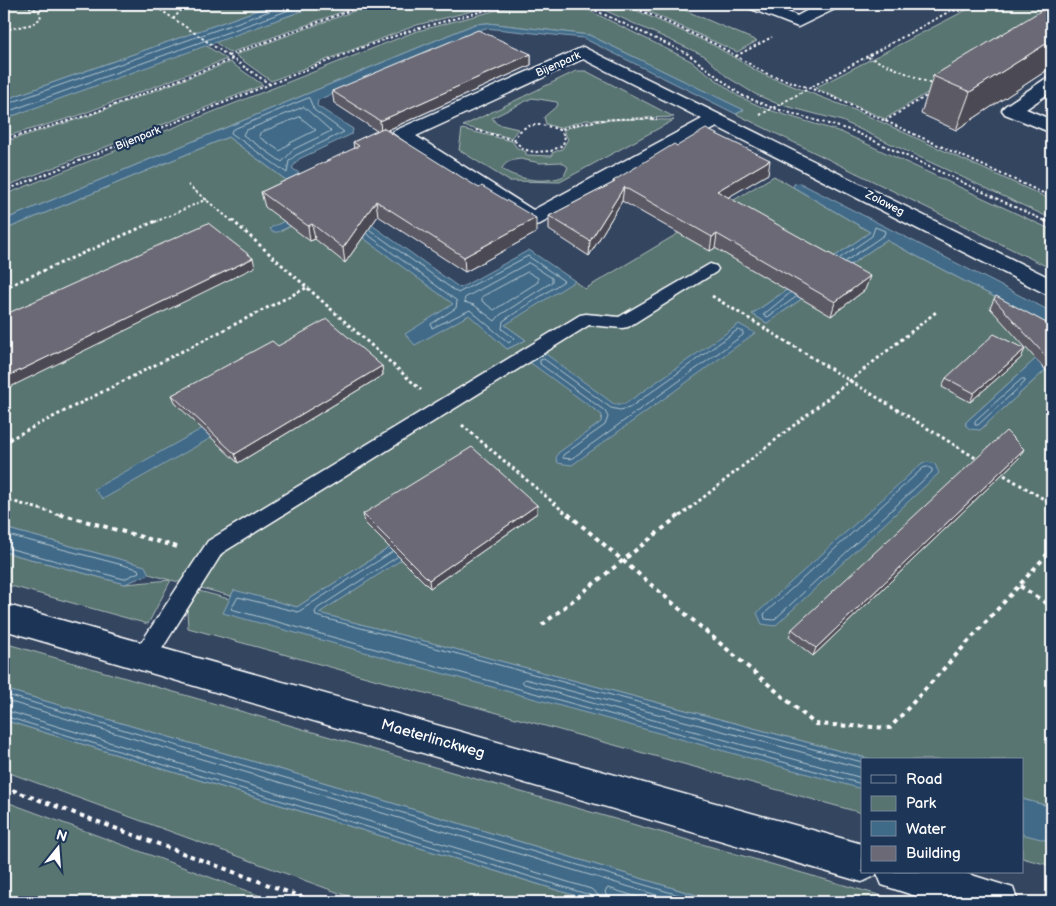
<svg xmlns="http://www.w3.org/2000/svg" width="1056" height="906" viewBox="0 0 1056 906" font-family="'Balsamiq Sans',sans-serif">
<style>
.green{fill:#587471;stroke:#acbab8;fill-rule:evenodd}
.water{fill:#406b88;stroke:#8ca6b8}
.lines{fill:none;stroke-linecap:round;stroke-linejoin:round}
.shore{stroke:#b3c4cf;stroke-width:1}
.service-casing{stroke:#fff;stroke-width:3}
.minor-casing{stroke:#fff;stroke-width:3}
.tertiary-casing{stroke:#fff;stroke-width:3}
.path-far2{stroke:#fff;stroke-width:2;stroke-dasharray:2.5 2.5;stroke-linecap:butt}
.path-far1{stroke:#fff;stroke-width:3;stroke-dasharray:3 3;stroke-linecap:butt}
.path{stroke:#fff;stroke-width:4;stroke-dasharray:4.5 4.5;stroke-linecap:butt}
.service{fill:#1d3557;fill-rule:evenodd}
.minor{fill:#1d3557;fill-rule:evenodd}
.tertiary{fill:#1d3557;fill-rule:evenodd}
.wall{fill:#5c5a65;stroke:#fff}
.shaded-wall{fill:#4b4a52;stroke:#fff}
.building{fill:#6b6975;stroke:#fff}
.labels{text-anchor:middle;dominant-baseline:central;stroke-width:4.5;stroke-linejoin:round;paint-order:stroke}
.far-street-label{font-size:11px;fill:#fff;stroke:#1d3557}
.near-street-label{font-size:15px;fill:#fff;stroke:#1d3557}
</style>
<rect width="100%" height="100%" fill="#344560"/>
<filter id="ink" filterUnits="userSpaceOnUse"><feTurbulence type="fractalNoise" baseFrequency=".02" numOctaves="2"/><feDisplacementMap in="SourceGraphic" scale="10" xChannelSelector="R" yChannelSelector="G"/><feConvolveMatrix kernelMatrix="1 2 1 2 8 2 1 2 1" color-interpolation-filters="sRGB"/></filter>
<g filter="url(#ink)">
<g class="green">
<path d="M4 4H275L4 100Z"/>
<path d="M321 4H363L230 53 215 42Z"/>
<path d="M373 4H500L417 25 271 81 235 55Z"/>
<path d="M520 4H576L691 61 738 96 766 109 841 132 1052 230V269L736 114 743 110 589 35 488 23 475 24 4 220V195L414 32Z"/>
<path d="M591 4H622L713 45 762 74 857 111 1052 200V219L842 121 778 104 755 94 727 77 705 56Z"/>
<path d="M632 4H670L757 41 737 52Z"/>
<path d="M978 4H1052V16L885 119 815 88Z"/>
<path d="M205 45 227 59 77 116 4 137V119Z"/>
<path d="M230 62 263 85 4 187V142L88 116Z"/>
<path d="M576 71H586L674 117 586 120 559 128 546 124 544 117 558 105 557 102 532 98 492 118 497 124 518 129 511 138 463 126Z"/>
<path d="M674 120 560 182 509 181 459 150 462 129 512 141 517 148 526 152V155L552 156V153L562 149 568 139 563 130C596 116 639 120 674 120ZM521 159 540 163 561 162 568 167 564 176C546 184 518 180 502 169 505 161 513 160 521 159Z"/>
<path d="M228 137 317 203 281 231 316 214 328 212 454 304 406 334 469 314 507 349 526 340 499 321 567 276 585 289 774 176 870 232 752 314 767 323 886 240 1052 327V344L966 422V426L980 430 1052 364V807L1022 799V760H874L318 613 485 506 473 494 297 607 234 591 231 596 171 580 148 624 4 584V552L125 584 170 580 149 574 144 566 4 528V230Z"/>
<path d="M199 591 862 767V813L188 628 187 611Z"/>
<path d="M4 643 903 902H719L303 776 4 689Z"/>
<path d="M4 720 596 902H364L4 771Z"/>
<path d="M4 801 277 902H4Z"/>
<path d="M1022 809 1052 817V866L1022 858Z"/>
</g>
<g class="water">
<path d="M275 4H321L4 119V100Z"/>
<path d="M488 23 589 35 744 110 736 114 583 38 485 28 318 100 317 106 353 129 352 134 299 159 292 168 460 288 529 250 575 281 505 325 526 340 507 349 469 315 415 345 405 334 453 304 328 212 316 214 278 232H272L270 229 272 227 315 207 317 203 228 137 4 230V220L475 24Z"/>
<path d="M800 183 1052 312V327L886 240 767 323 752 314 870 232 793 187 794 184Z"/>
<path d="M739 324 755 333 572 465 558 463 556 458 558 453 601 422 602 415 528 361 543 352 614 404H625Z"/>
<path d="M1052 344V364L980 430 970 429 966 426V422Z"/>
<path d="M330 357 340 365 103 499 94 489Z"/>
<path d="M928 462 935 464 939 473 775 626 762 624 757 613 922 463Z"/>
<path d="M473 494 485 506 319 613 874 760H862V789L223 613 234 590 297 607Z"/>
<path d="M4 528 145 566 149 574 125 584 4 552Z"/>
<path d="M4 689 303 776 719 902H596L4 720Z"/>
<path d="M1022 799 1052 807V842L1022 834Z"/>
</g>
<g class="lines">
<g class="shore">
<path d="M309 98 314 110 344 132 296 155 289 161 287 173 231 133 232 130Z"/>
<path d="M4 105 270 11 274 4"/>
<path d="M304 107 331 131 294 149 282 162 243 135 245 131Z"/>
<path d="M4 113 306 4"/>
<path d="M300 117 316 130 290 143 280 151 259 137 260 133Z"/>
<path d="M367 234 457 301 456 308 431 324 432 328 470 310 509 343 514 338 502 329 503 321 564 281 528 256 458 293 370 230"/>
<path d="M840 258 872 236 875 227 885 231 884 235 846 261"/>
<path d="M529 263 552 278V282L500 315 495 321 474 305 464 302 465 298Z"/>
<path d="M528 272 538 278V282L494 310 482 301V297Z"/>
<path d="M790 293 763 315 768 317 796 297"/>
<path d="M738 330 743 332V335L571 459 563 458V455L605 425 608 417 605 411 540 364V360L544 359 611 408 620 410 629 408Z"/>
<path d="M1022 379H1025V382L978 425H975V421Z"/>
<path d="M928 467 932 469V472L774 620 765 619 764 614 923 468Z"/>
<path d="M4 534 138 569 139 572 124 579 4 547"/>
<path d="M392 552 298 612 238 597 231 609 862 784"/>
<path d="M397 557 318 608 315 612 316 616 862 762"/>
<path d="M4 694 702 902"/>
<path d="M4 700 680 902"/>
<path d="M4 710 591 889 598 895 600 902"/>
<path d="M4 716 590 895 594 902"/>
<path d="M862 768 525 679 522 681 524 684 862 778"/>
<path d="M608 902 605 891 608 888 654 902"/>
</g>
<defs>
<path id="service" d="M710 264 716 266 718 269 716 272 628 327 622 328 589 325 222 553 153 663 145 666 137 663 134 656 137 649 208 541 580 315 586 314 619 317Z"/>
<g id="minor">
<path d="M747 4H769L797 16 819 4H839L837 8 798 27 749 8Z"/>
<path d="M583 47 1052 279V295L1044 293 717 127 540 224 532 226 524 224 394 139 391 135 394 131ZM583 59 702 119 533 210 416 136Z"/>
<path d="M1052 77V91L1026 109 1052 120V133L1005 114 1002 110 1005 106 1045 79Z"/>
</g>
<path id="tertiary" d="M4 604 862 844V872H962L1013 888 1018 902H934L882 885 877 873 875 876 862 882 4 630Z"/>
</defs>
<use href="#service" class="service-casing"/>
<use href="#minor" class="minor-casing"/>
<use href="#tertiary" class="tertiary-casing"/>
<g class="path-far2">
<path d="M152 4 271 85"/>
<path d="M582 4 688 54 741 95 773 108 853 131 1047 222"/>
<path d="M627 4 717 45 765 73 824 93 1052 197"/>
<path d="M173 19 187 4"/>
<path d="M4 30 33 24 41 18 39 11 22 4"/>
<path d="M228 56 367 4"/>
<path d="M736 56 772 37"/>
<path d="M868 57 934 85"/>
<path d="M760 115 952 10 960 11 973 4"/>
<path d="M885 121 928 95"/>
<path d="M476 130 514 140 523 149 534 152 551 151 563 145 565 136 559 130C591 118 624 118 657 119"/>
<path d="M4 140 88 115 233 59"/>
<path d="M514 140C522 121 543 123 559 130"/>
<path d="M188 185 233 222"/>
<path d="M4 191 358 49 412 30 509 4"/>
<path d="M155 222 207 199"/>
</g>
<g class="path-far1">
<path d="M232 220 421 390"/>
<path d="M1044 220 1052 224"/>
<path d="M4 288 158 220"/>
<path d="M712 296 979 460"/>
<path d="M462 425 569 516"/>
<path d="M4 442 306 288"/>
<path d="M999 472 1052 504"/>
<path d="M4 499 64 516"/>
<path d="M680 516 936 312"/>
</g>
<g class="path">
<path d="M60 514 181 548"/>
<path d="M568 514 815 724 890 728 1052 549"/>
<path d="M1020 586 1052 607"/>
<path d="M542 625 681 514"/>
<path d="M4 787 315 902"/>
</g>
<use href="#service" class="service"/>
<use href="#minor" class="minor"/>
<use href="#tertiary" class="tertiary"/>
</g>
<g class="wall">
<path d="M531 54V65L388 130 536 233 465 272 378 216 345 263 315 239 310 241 265 207 261 192 354 149 353 142 377 131 334 103 332 91Z"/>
<path d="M1052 67 956 130 921 114 933 76Z"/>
<path d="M768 174 728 197 865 290 831 316 715 248 710 251 622 201 589 256 549 230V216L613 183V181Z"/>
<path d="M994 299 1052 326V377L990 308Z"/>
<path d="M278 346 382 366 383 375 238 463 176 404 172 395Z"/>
<path d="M1021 358 970 402 942 387 946 378Z"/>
<path d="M1019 458 813 656 789 637 792 629Z"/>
<path d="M537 505V513L430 588 365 523 363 514Z"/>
<path d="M1052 710V722L1049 713Z"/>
</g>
<g class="shaded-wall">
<path d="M1052 40V67L956 130 970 92Z"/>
<path d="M531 54V65L381 133 380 121Z"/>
<path d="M770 160 768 174 715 205 717 191Z"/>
<path d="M624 187 622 201 589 256 590 241Z"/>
<path d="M376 201 378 216 345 263 343 248Z"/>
<path d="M536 218V233L465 272 464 257Z"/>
<path d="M312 224 315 239 310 241 308 226Z"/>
<path d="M717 234 715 248 710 251 712 237Z"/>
<path d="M253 258 255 267 4 390V378Z"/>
<path d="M870 276 865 290 831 316 835 302Z"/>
<path d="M1025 349 1021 358 970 402 974 393Z"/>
<path d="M382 366 383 375 238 463 235 454Z"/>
<path d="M1024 449 1019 458 813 656 816 648Z"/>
<path d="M537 505V513L430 588 429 580Z"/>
</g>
<g class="building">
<path d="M1052 4V40L970 92 933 76Z"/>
<path d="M478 30 531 54 380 121 332 91Z"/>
<path d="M383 128 479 188 482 186 536 218 464 257 376 201 343 248 312 224 308 226 261 192 359 146 353 142Z"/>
<path d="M706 129 770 160 717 191 870 276 835 302 717 234 712 237 624 187 590 241 549 216 615 182 613 181 674 144 677 146Z"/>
<path d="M208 223 253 258 4 378V315Z"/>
<path d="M996 296 1052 326V363L994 299Z"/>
<path d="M327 319 382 366 235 454 172 395 272 341 278 346Z"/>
<path d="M994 334 1025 349 974 393 946 378Z"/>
<path d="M1006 431 1024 449 816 648 792 629Z"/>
<path d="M472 447 537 505 429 580 363 514Z"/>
</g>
</g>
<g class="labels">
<g class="far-street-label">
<text transform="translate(558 64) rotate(-24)">Bijenpark</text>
<text transform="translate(138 138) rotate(-22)">Bijenpark</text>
<text transform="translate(885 203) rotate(27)">Zolaweg</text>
</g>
<g class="near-street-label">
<text transform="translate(433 739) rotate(16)">Maeterlinckweg</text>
</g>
</g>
<rect width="1056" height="906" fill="none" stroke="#1d3557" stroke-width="20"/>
<rect x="10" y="10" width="1036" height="886" fill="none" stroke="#fff" stroke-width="2" filter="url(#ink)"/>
<rect x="861" y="758" width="162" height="115" fill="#1d3557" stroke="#77869a"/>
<rect x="871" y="775" width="25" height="8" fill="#1d3557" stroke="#77869a"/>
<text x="906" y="784" font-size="15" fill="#ffffff">Road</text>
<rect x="871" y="796" width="25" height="15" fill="#587471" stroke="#77869a"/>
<text x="906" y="808" font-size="15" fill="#ffffff">Park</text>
<rect x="871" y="821" width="25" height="15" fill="#406b88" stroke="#77869a"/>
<text x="906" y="834" font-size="15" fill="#ffffff">Water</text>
<rect x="871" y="846" width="25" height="15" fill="#6b6975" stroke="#77869a"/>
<text x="906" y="858" font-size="15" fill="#ffffff">Building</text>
<g transform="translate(58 848) rotate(17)" stroke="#1d3557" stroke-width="4" paint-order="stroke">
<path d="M0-4L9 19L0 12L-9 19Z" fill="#ffffff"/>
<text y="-8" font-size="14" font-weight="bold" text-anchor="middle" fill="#ffffff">N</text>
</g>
</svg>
